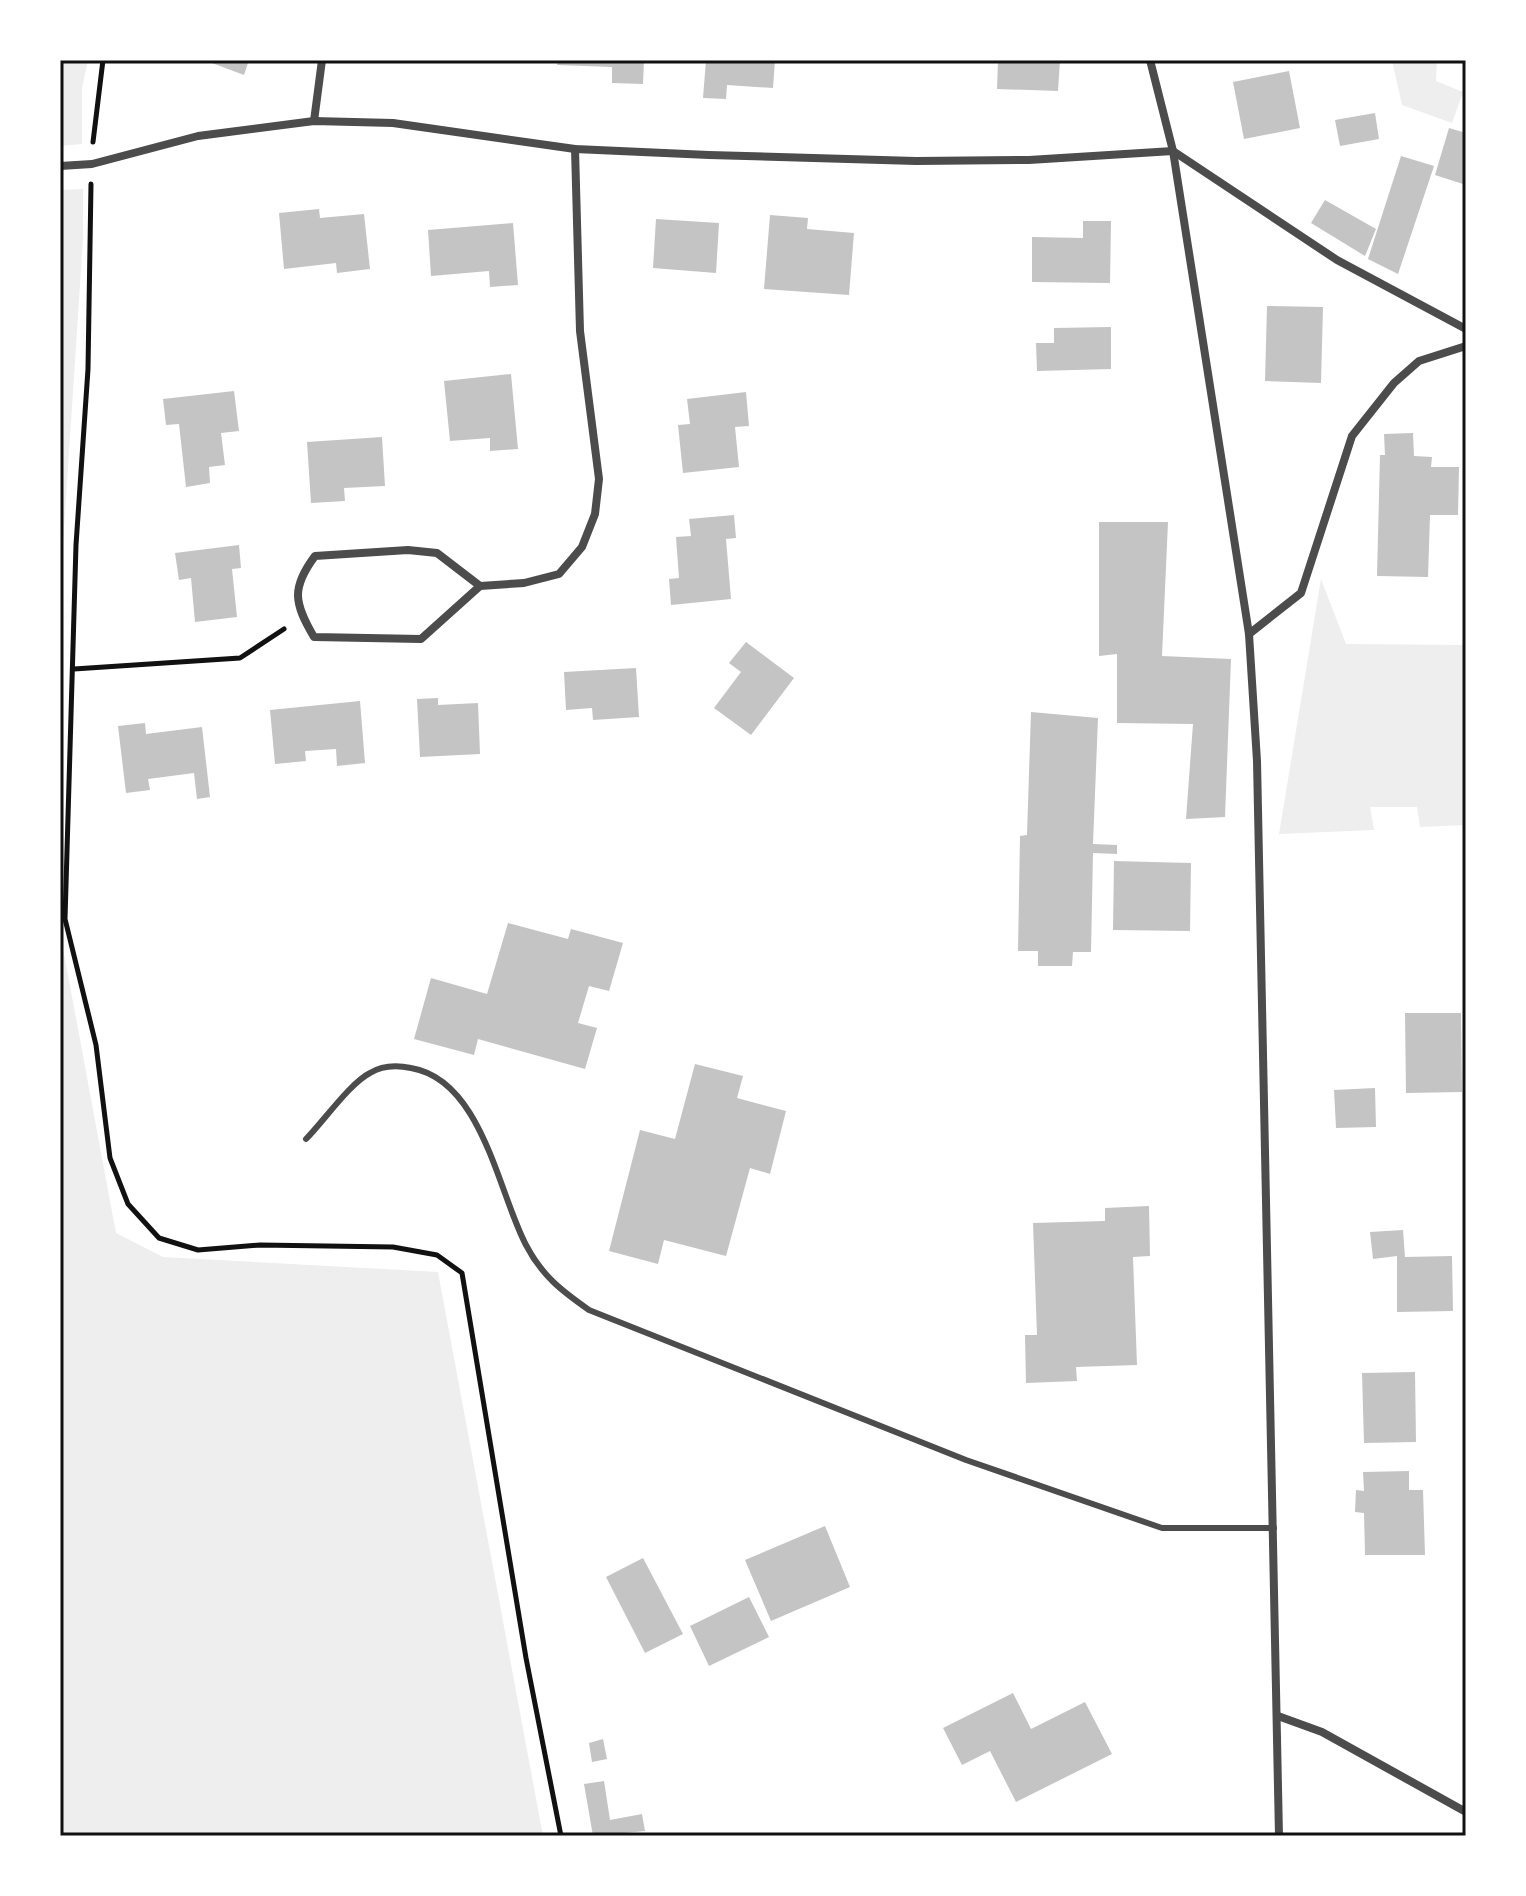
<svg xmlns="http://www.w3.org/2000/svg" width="1526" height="1896" viewBox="0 0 1526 1896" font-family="Helvetica,sans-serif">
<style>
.green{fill:#eee}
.building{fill:#c4c4c4}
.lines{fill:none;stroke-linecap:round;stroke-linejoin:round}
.path{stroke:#111;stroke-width:5}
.service{stroke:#4c4c4c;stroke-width:6}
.minor{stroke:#4c4c4c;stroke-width:8}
.neatline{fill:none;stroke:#111;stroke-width:3}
</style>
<rect width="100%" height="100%" fill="#fff"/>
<g class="green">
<path d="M60 60H88L82 88V144L60 146Z"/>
<path d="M1392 60H1437L1436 81 1463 92 1452 123 1402 105Z"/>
<path d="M83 189V239L60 589V190Z"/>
<path d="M1321 579 1346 644 1466 645V825L1420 827 1417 807H1370L1374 830 1279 834Z"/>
<path d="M62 943 116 1233 163 1257 438 1272 543 1836H60Z"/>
</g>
<g class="building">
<path d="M204 60H249L244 75Z"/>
<path d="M558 60H644L643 84 612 83V67L557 65Z"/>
<path d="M706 60H775L773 88 727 85 726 99 703 98Z"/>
<path d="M998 60H1060L1058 91 997 89Z"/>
<path d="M1289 71 1300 128 1244 139 1233 82Z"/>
<path d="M1375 113 1379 139 1340 146 1335 120Z"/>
<path d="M1449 128 1466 133V185L1435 175Z"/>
<path d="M1401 156 1434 166 1398 274 1368 259Z"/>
<path d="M1325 200 1376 229 1365 256 1311 223Z"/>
<path d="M319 209 320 218 364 214 370 269 337 273 336 263 284 269 279 213Z"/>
<path d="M770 215 808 218 807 229 854 233 849 295 764 289Z"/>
<path d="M656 219 719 223 716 273 653 268Z"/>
<path d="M1083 221H1111L1110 283 1032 282V237L1083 238Z"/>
<path d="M513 223 518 285 490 287 489 271 431 276 428 230Z"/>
<path d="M1267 306 1323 307 1321 383 1265 381Z"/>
<path d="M1111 327V369L1037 371 1036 343H1054V328Z"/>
<path d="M511 374 518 449 490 451V438L450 441 444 381Z"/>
<path d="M234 391 239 431 221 433 225 465 209 467 210 483 186 487 179 424 166 425 163 399Z"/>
<path d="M746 392 749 426 735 427 739 467 683 473 678 425 690 424 687 399Z"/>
<path d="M1413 433 1414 456 1432 457 1431 467H1459L1458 515H1430L1428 577 1377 576 1380 455H1385L1384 434Z"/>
<path d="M382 437 385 486 344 488 345 501 311 503 307 442Z"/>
<path d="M734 515 736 538 726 539 731 599 671 605 669 579 679 578 676 537 691 536 689 519Z"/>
<path d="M1099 522H1168L1162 656 1231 659 1225 817 1186 819 1193 724 1117 723V654L1099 656Z"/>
<path d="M239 545 241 568 232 569 237 617 195 622 191 578 179 580 175 553Z"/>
<path d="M746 642 794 678 751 735 714 708 741 672 729 663Z"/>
<path d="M636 668 639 717 593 720 592 708 566 710 564 672Z"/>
<path d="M438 698V705L478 703 480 754 420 757 417 699Z"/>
<path d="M360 701 365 763 337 766 336 749 305 751 306 761 275 764 270 710Z"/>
<path d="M1031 712 1098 718 1093 844 1117 845V854L1093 853 1091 952H1073L1072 966H1038V951H1018L1020 836 1027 835Z"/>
<path d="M145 723 146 734 202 727 210 797 197 799 194 773 148 779 150 790 126 793 118 726Z"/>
<path d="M1114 861 1191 863 1190 931 1113 930Z"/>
<path d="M508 923 568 939 571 929 623 943 609 991 589 986 578 1023 597 1028 585 1069 478 1039 474 1055 414 1039 431 978 487 994Z"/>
<path d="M1405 1013H1461L1462 1092 1406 1093Z"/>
<path d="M695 1064 743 1076 737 1098 786 1111 770 1174 750 1168 726 1256 664 1240 658 1264 609 1251 640 1130 675 1139Z"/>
<path d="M1375 1088 1376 1127 1336 1128 1334 1090Z"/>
<path d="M1149 1206 1150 1256 1133 1257 1137 1365 1076 1367 1077 1381 1026 1383 1025 1335H1037L1033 1223 1105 1221V1208Z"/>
<path d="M1403 1230 1405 1257 1452 1256 1453 1311 1397 1312V1256L1373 1259 1370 1232Z"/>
<path d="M1415 1372 1416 1442 1364 1443 1362 1373Z"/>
<path d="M1409 1471V1490H1423L1425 1555H1365L1364 1513 1355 1512 1356 1490 1364 1491 1363 1472Z"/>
<path d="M825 1526 850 1587 771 1621 745 1560Z"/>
<path d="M643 1558 683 1634 645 1653 606 1577Z"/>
<path d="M749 1597 769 1637 709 1666 690 1626Z"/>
<path d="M1013 1693 1031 1729 1085 1702 1112 1754 1016 1802 990 1751 962 1765 943 1728Z"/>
<path d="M603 1739 607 1759 592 1762 589 1743Z"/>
<path d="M604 1781 610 1820 642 1814 645 1831 593 1836 584 1784Z"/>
</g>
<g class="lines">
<g class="path">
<path d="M93 142 103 60"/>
<path d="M91 184 88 369 76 545 65 919 96 1045 110 1158 128 1204 159 1238 198 1250 260 1245 393 1247 437 1255 462 1273 526 1658 561 1836"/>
<path d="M74 669 240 658 284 629"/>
</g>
<path class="service" d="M306 1139C323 1122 350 1083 370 1073 383 1065 397 1065 411 1068 482 1080 498 1192 526 1245 542 1276 562 1291 589 1310L966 1460 1162 1528H1274"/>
<g class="minor">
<path d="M1150 60 1173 151 1249 634 1257 761 1279 1836"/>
<path d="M314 121 322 60"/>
<path d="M60 166 92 164 198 136 314 121 393 123 575 149 709 155 916 161 1029 160 1173 151 1337 260 1466 329"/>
<path d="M408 550 437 553 480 586 421 639 314 637C294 603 291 588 315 556Z"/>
<path d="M480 586 524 583 559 574 582 547 595 514 599 479 580 331 575 149"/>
<path d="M1249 634 1301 593 1352 436 1394 383 1419 361 1466 346"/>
<path d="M1278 1716 1322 1732 1466 1812"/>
</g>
</g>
<rect width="1526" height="1896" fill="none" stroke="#ffffff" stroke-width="124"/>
<rect x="62" y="62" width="1402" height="1772" class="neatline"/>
</svg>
